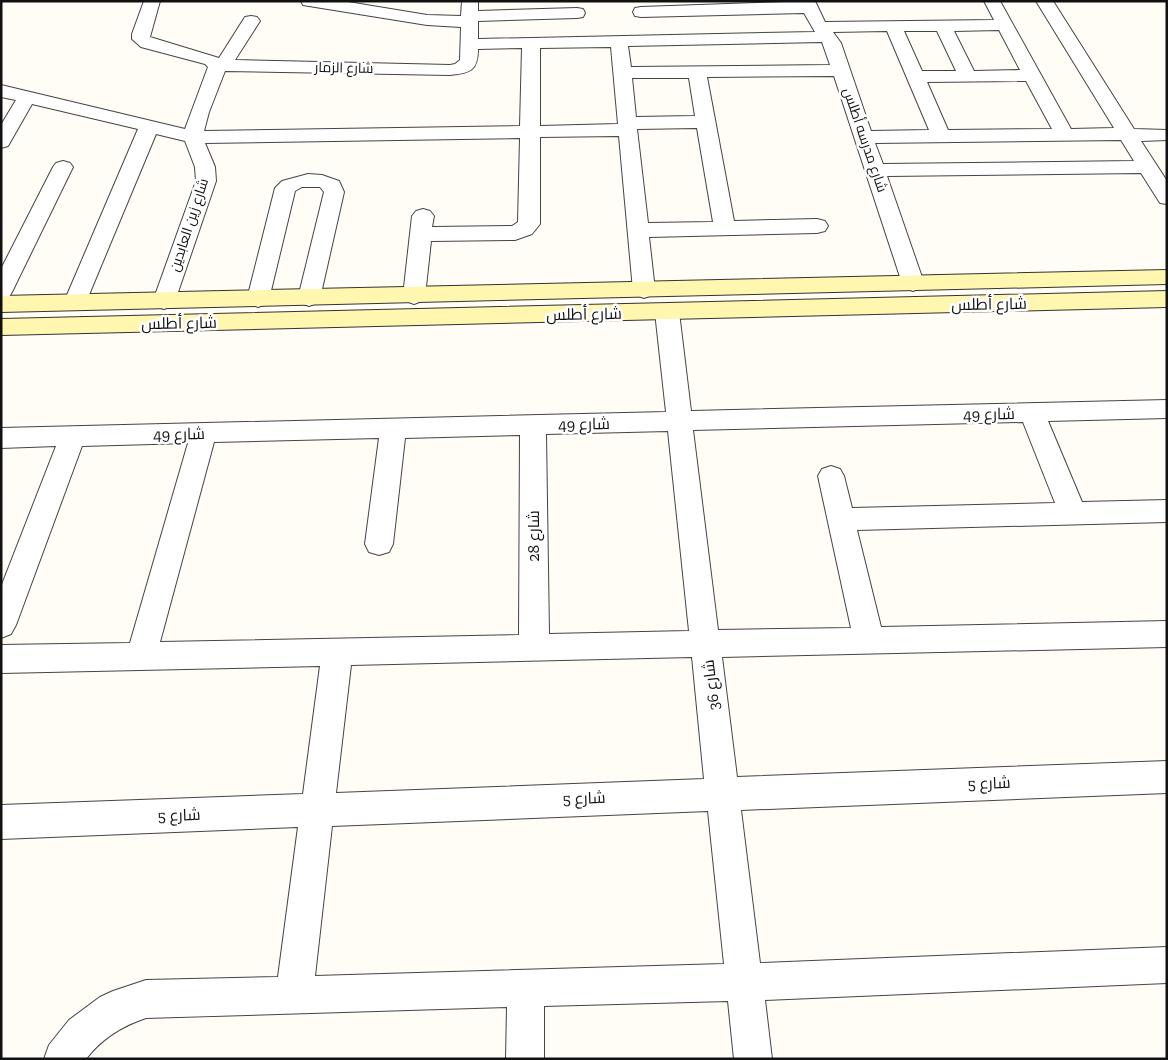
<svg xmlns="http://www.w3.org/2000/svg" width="1168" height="1060" viewBox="0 0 1168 1060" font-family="'Zilla Slab',Cairo,serif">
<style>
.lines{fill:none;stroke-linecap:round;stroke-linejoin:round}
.street-casing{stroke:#444;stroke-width:2}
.secondary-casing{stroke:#333;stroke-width:2}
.street{fill:#fff;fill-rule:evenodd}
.secondary{fill:#fff6b0;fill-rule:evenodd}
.labels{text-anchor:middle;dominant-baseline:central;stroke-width:5;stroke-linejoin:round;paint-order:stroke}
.far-street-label{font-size:14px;fill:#111;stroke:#fff}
.street-label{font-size:16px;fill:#111;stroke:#fff}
</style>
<rect width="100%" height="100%" fill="#fffdf5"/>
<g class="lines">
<defs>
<g id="street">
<path d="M144 1H160L150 37 219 58 245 17 251 16 257 17 260 21 235 60 450 65 455 64 460 60 461 27 427 25 309 6 303 5 301 1H342L427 15 461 16 462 1H478V11L577 8 583 9 585 13 583 17 577 18 478 21V39L815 32 804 13 641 17 635 16 633 12 635 8 641 7 815 1 825 22 994 20 984 1H1000L1071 129 1114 128 1036 1H1053L1134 129 1167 130V140L1141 141 1167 181V204L1160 203 1141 173 887 176 924 283 921 288 913 291 905 288 902 283 834 76 707 77 734 221 817 219 825 221 828 226 825 231 817 233 649 237 655 290 652 295 644 298 636 295 633 290 619 136 540 137V224L532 234 515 240 431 241 425 296 422 301 414 304 406 301 403 296 412 216 416 211 423 209 430 211 434 216 432 227 512 226 518 222 520 138 205 143 215 167 216 181 175 301 172 306 164 309 156 306 153 301 196 181 195 167 185 141 156 134 86 302 83 307 75 310 67 307 64 302 138 129 32 104 8 146 1 148V125L16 100 1 97V85L185 129 208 67 205 64 141 47 132 39V34ZM999 30 1020 70 974 71 954 31ZM887 31 929 130 871 131 841 43 833 32ZM904 31H937L956 71H922ZM822 42 830 65 631 67 628 46ZM611 47 618 124 540 126V48ZM522 48 520 126 204 131 209 112 225 71 450 75C470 73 478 71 478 49ZM632 78H689L695 116 636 117ZM1026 81 1052 129 948 130 927 82ZM697 128 713 222 648 223 637 129ZM1121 140 1134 161 883 164 875 143Z"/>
<path d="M63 161 70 163 73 167 12 292 9 297 1 300V269L53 167 56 163Z"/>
<path d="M308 174 322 175 339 181 344 192 320 298 317 303 309 306 301 303 298 298 324 192 320 187H302L295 191 269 299 266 304 258 307 250 304 247 299 275 188 282 181Z"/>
<path d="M667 304 675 306 679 312 691 411 1167 400V418L1048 421 1082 502 1167 500V522L857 530 881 627 1167 621V647L722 657 737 777 1167 761V793L741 810 760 963 1167 947V983L765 1000 772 1059H734L728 1001 544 1006V1059H506L507 1007 146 1018C122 1026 102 1038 86 1059H44L49 1045 69 1020 100 997 113 991 146 980 278 977 298 827 1 839V805L303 794 320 666 1 673V645L130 643 188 443 82 446 16 625 11 634 1 638V587L56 446 1 448V428L666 412 655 312 659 306ZM1023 422 1055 503 852 508 844 476 840 469 831 466 822 469 818 476 851 628 718 630 693 430ZM668 431 689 631 549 634 546 434ZM520 435 519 635 160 642 214 442 379 438 365 544 369 552 379 555 389 552 393 544 405 438ZM692 657 704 779 336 793 351 665ZM708 811 724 964 315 976 332 826Z"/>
</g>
<g id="secondary">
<path d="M1167 270V284L1 312V296Z"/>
<path d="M1167 291V307L1 335V319Z"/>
</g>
</defs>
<use href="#street" class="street-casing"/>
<use href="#secondary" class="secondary-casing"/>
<use href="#street" class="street"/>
<use href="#secondary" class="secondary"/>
</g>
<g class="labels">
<g class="far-street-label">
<text transform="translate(344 68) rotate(1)">شارع الزمار</text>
<text transform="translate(865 140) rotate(71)">شارع مدرسه أطلس</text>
<text transform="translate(189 225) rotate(-72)">شارع زين العابدين</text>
</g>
<g class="street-label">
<text transform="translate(989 304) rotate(-1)">شارع أطلس</text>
<text transform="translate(584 314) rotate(-1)">شارع أطلس</text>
<text transform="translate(179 323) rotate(-1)">شارع أطلس</text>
<text transform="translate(989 414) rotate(-1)">شارع 49</text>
<text transform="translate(584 424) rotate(-1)">شارع 49</text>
<text transform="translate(179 434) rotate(-1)">شارع 49</text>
<text transform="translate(533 536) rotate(-90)">شارع 28</text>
<text transform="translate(711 685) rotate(-97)">شارع 36</text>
<text transform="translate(989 783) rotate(-2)">شارع 5</text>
<text transform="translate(584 798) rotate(-2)">شارع 5</text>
<text transform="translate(179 815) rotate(-2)">شارع 5</text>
</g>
</g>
<rect width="1168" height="1060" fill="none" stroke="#111111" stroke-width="5"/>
</svg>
